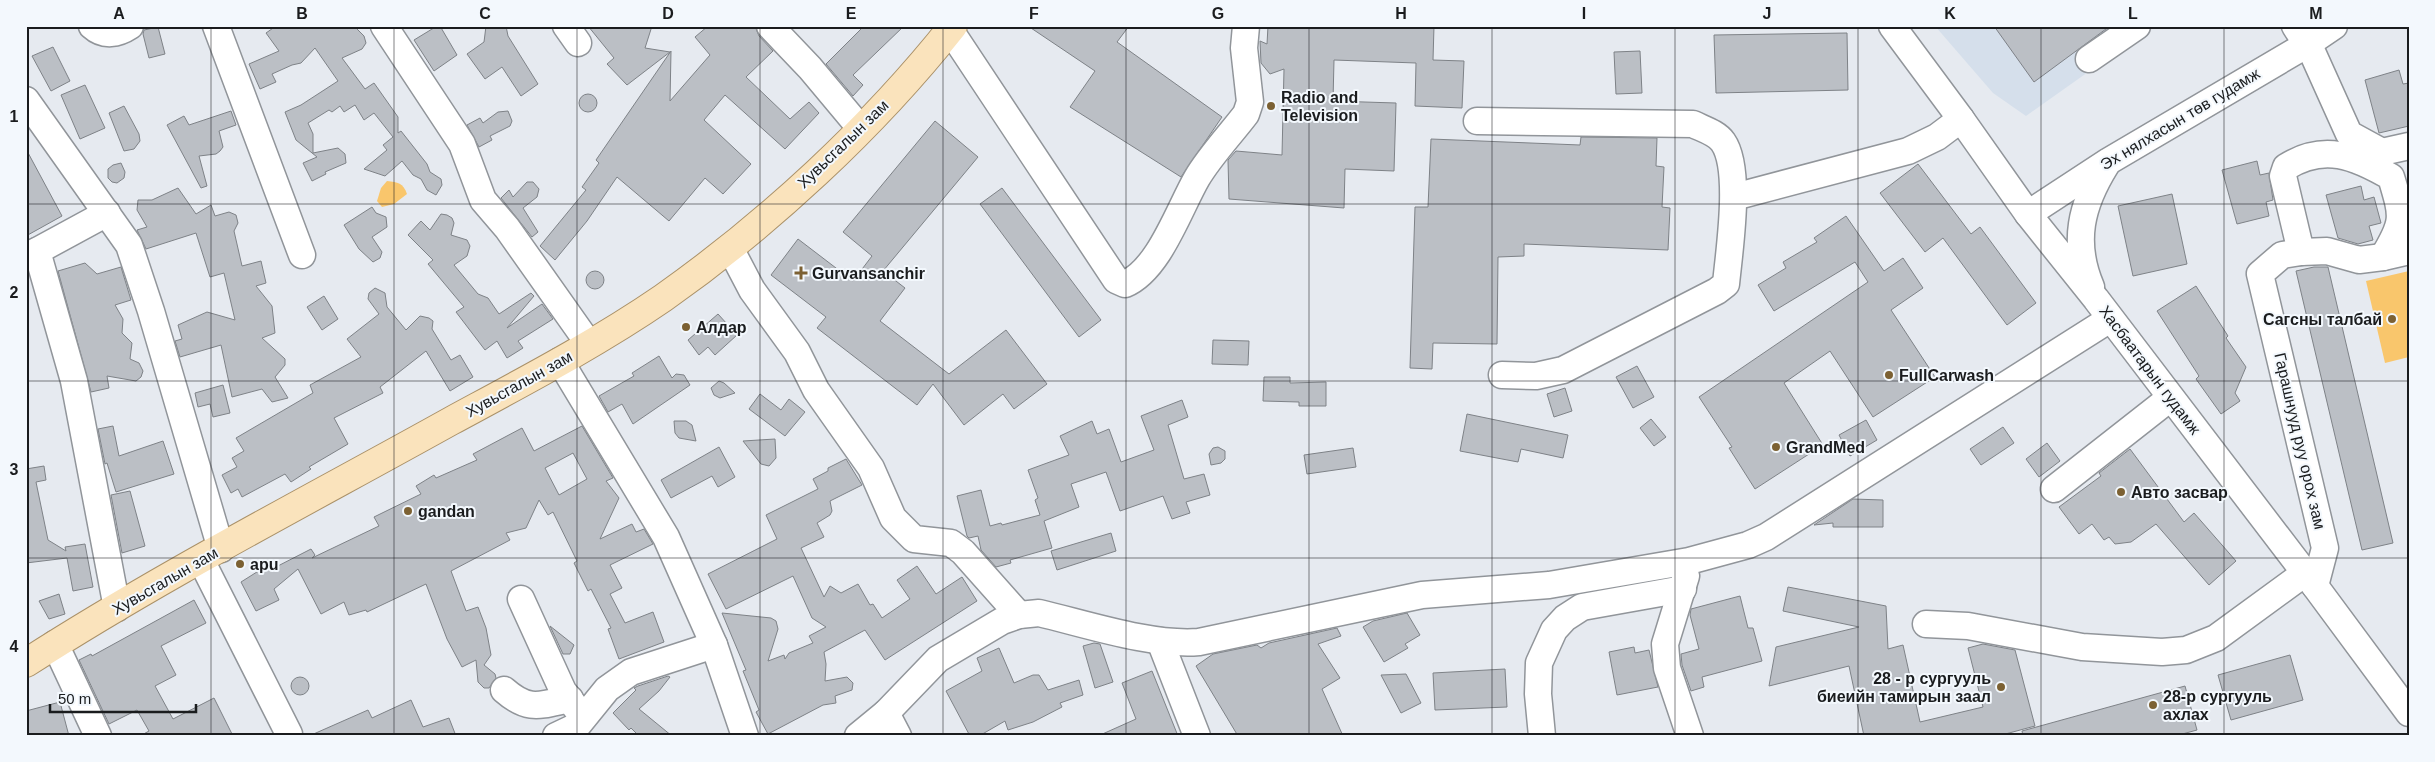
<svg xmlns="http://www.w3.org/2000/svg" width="2435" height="762" viewBox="0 0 2435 762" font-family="Arial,sans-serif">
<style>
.built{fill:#d5dfeb}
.green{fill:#f9c66c}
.building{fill:#bbbfc5;stroke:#7e8287;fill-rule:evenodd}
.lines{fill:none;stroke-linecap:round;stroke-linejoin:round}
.minor-casing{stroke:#91959a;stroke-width:29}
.major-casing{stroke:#aa9168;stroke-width:30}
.minor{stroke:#fff;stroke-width:26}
.major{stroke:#fae3bc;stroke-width:28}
.grid{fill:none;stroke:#1a1c1e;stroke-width:1;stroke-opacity:0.55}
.poi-dot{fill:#7c6133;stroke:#f3f8fd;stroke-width:2}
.labels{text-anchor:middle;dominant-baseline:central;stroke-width:4;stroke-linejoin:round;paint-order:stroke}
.poi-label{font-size:16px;font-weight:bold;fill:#1a1c1e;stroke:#f3f8fd;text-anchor:start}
.street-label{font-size:16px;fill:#1a1c1e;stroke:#f3f8fd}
.neatline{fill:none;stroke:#1a1c1e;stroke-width:2}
.grid-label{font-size:16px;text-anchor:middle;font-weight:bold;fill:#1a1c1e}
</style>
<rect width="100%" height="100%" fill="#e6eaf0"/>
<path class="built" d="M1935 26H2153L2026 116 1993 93Z"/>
<g class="green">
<path d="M387 181C398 182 403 183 407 194L394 204 382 207 377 201 381 188Z"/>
<path d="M2409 271V357L2385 363 2366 281Z"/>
</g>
<g class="building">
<path d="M276 26H354L364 36 366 43 362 49 342 58 365 89 374 83 398 117V133L401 131 427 164 430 172 441 179 442 185 436 195 427 190 421 179 413 175 402 161 385 176 364 169 387 150 383 145 393 137 374 113 364 120 355 105 344 112 340 106 332 112 329 110 308 123 313 134V153L338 148 345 154 346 163 325 172 326 174 312 181 303 163 317 157 296 140 285 112 301 105 338 81 315 48 301 63 292 65 272 74 276 82 260 89 249 64 279 51 266 33Z"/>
<path d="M437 26H440L457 55 434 71 414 40Z"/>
<path d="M486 26H506L508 36 538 84 521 96 502 67 485 79 467 54 484 42Z"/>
<path d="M588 26H652L645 48 670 52 627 85 607 64 614 58Z"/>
<path d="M708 26H755L759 36 773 51 746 77 790 119 809 102 819 113 785 149 725 95 704 120 751 164 723 194 705 178 669 221 617 177 587 221 555 260 540 246 586 190 582 187 599 163 596 160 671 51 670 101 710 55 695 37Z"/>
<path d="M864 26H904L853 75 863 85 853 96 826 64Z"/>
<path d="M1028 26H1129L1117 42 1222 117 1181 177 1070 107 1095 71Z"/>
<path d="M1268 26H1434L1433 60 1464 61 1462 108 1415 106 1416 63 1334 60 1333 101 1396 103 1394 171 1345 169 1344 208 1229 199 1228 160 1236 151 1282 155 1284 69 1270 74 1261 63 1260 41 1267 44Z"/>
<path d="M1994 26H2110L2034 82Z"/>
<path d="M158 27 165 54 149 58 143 34 144 30Z"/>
<path d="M1847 33 1848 90 1716 93 1714 35Z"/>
<path d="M53 47 70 81 51 91 32 56Z"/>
<path d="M1640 51 1642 93 1616 94 1614 52Z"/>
<path d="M2399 70 2403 84 2409 83V126L2379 133 2365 80Z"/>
<path d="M85 85 105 128 80 139 61 95Z"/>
<circle cx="588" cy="103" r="9"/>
<path d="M124 106 139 134 140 141 134 149 124 151 109 113Z"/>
<path d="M231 111 236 125 219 131 223 147 220 151 216 154 199 156 207 186 201 188 167 125 184 116 189 125Z"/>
<path d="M508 111 512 121 510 126 490 136 492 140 479 147 467 125 480 118 483 123 498 112Z"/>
<path d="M935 121 978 157 883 271 905 288 880 321 949 374 1006 330 1047 384 1014 409 1003 394 964 425 933 384 917 405 817 328 826 317 771 275 798 239 853 281 872 256 843 232Z"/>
<path d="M1581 137 1657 138 1656 166 1664 167 1662 207 1670 208 1668 250 1524 244V256L1498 257 1497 344 1433 343 1432 369 1410 368 1415 207H1428L1431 139 1580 145Z"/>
<path d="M26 149 62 216 26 236Z"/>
<path d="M2257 161 2260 175 2269 173 2273 200 2266 202 2269 216 2237 224 2222 170Z"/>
<path d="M121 163 125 172 124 178 117 183 112 182 108 178V169L113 165Z"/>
<path d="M1918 164 1971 234 1980 227 2036 303 2007 325 1943 238 1925 252 1880 193Z"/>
<path d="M527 182H533L539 189 537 197 523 208 538 232 532 237 501 198 509 190 513 197Z"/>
<path d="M2361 186 2364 200 2374 197 2381 223 2369 226 2373 240 2358 244 2338 238 2326 195Z"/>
<path d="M178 188 196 214 211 205 215 216 229 212 236 215 238 223 234 231 242 266 261 261 266 283 256 286 272 306 275 333 262 338 285 359V365L275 377 288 398 272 402 262 389 232 397 221 345 180 357 175 341 182 339 178 325 207 312 235 320 224 273 210 277 196 233 146 249 137 230 147 227 137 210 138 200H152Z"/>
<path d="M1002 188 1101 320 1079 337 980 204Z"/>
<path d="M2172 194 2187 264 2133 276 2118 206Z"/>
<path d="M372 207 376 213 386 217 387 227 372 237 382 252 380 258 373 262 359 249 344 225Z"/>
<path d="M441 214 447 215 452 218 454 223 451 235 467 240 470 246 467 256 454 265 478 294 488 298 499 314 531 293 534 296 507 328 542 304 553 319 518 341 523 348 507 358 497 341 485 350 456 312 464 307 428 264 433 260 408 235 421 221 430 230Z"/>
<path d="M1846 216 1884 271 1903 258 1923 288 1891 310 1935 377 1873 417 1830 351 1784 383 1823 445 1755 489 1729 448 1732 447 1699 397 1868 282 1855 262 1774 311 1758 285 1786 268 1783 262 1817 242 1814 238Z"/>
<path d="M85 263 97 274 121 267 131 300 115 305 123 319 122 333 132 343 130 359 139 363 143 371 141 377 136 381 107 376 109 388 91 392 58 271Z"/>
<path d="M2314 267H2328L2393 543 2362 550 2296 271Z"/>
<circle cx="595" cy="280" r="9"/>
<path d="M2196 286 2228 336 2226 338 2246 367 2235 393 2240 401 2221 414 2196 379 2199 376 2157 311Z"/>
<path d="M375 288 385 293 387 307 406 330 420 316 429 318 433 321 432 329 451 360 460 355 473 377 450 391 426 351 380 387 383 393 334 418 348 444 309 467 311 469 291 482 285 474 242 497 238 489 231 493 222 475 237 467 232 458 244 451 236 438 313 393 310 385 361 357 347 339 379 314 368 299 369 293Z"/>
<path d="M324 296 338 319 322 330 307 307Z"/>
<path d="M718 314 737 335 715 355 708 347 699 355 688 340Z"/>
<path d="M1213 340 1249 341 1248 365 1212 364Z"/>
<path d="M659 356 672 378 676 374 684 375 690 385 633 424 622 404 608 412 599 396 634 376 632 373Z"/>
<path d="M1637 366 1654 397 1633 408 1616 377Z"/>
<path d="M1264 377H1290V383L1326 382V406H1299V402L1263 401Z"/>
<path d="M719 381 724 383 735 393 720 398 714 395 711 388Z"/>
<path d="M223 385 230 413 213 417 210 404 198 407 195 393Z"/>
<path d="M1565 388 1572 411 1554 417 1547 394Z"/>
<path d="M760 394 781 410 789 399 805 412 785 436 749 409Z"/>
<path d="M1182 400 1188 417 1168 425 1184 479 1204 474 1210 495 1186 502 1190 513 1172 519 1163 496 1120 511 1106 472 1071 484 1079 507 1044 521 1052 548 1010 560 1011 563 996 567 981 550 978 536 969 538 967 536 957 496 981 490 990 526 1001 523 1002 525 1040 515 1035 500 1038 498 1028 470 1069 455 1060 436 1092 421 1097 434 1109 429 1121 462 1154 450 1141 416Z"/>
<path d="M1467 414 1568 435 1563 458 1521 449 1518 462 1460 451Z"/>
<path d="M1651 419 1666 437 1654 446 1640 428Z"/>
<path d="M1866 420 1877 440 1850 456 1839 435Z"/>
<path d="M674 421H686L692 425 696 441 679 438 675 433Z"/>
<path d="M113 426 119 456 163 441 174 474 116 492 107 463 105 464 98 429Z"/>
<path d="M582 426 613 478 606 481 619 498 600 539 632 524 636 532 644 529 653 544 610 565 622 588 610 594 625 623 653 612 664 642 619 659 608 629 611 628 591 589 588 591 574 563 577 561 553 512 548 515 539 500 526 528 506 533 510 540 451 571 466 611 478 607 486 628 491 655 484 665 495 674 496 678 489 688H484L478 682 476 660 462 667 447 639 426 584 367 612 366 610 349 615 344 602 321 614 298 569 274 589 279 600 256 611 241 582 268 565 272 569 311 549 315 555 312 558 379 526 374 517 421 494 416 486 434 475 436 478 477 460 473 454 522 428 534 451ZM573 453 587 479 559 495 545 468Z"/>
<path d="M2003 427 2014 443 1981 465 1970 449Z"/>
<path d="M775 439 776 458 769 466 761 464 743 441Z"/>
<path d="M2047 443 2060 461 2039 477 2026 459Z"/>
<path d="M719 447 735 477 718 487 712 476 671 498 661 480Z"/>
<path d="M1218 447 1225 451V459L1221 463 1211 465 1209 454 1213 448Z"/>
<path d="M1353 448 1356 467 1307 474 1304 455Z"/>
<path d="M2130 449 2184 522 2194 513 2236 561 2209 585 2156 524 2131 542 2115 544 2109 537 2104 540 2092 524 2079 534 2059 507 2101 476 2099 473Z"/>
<path d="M846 459 862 485 830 501 832 511 830 515 817 523 824 537 801 548 824 597 830 586 841 593 858 584 870 605 873 604 882 618 910 599 897 580 917 566 936 594 962 577 977 601 885 660 865 630 824 652 826 664 825 681 847 677 853 683 852 690 835 696 836 703 823 705 768 734 756 712 759 710 743 671 746 670 722 613 771 618 776 621 778 629 768 661 784 655 785 659 789 653 813 643 809 636 826 627 812 618 793 576 726 609 708 574 777 539 766 515 818 489 813 479 828 471V468Z"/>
<path d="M44 466 46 480 36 482 48 540 66 551 65 547 85 544 93 587 73 591 67 558 26 563V469Z"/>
<path d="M130 491 145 546 122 553 111 495Z"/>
<path d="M1853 499 1883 500V527H1833V523L1814 525Z"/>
<path d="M1111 533 1116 551 1057 570 1051 551Z"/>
<path d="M1788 587 1886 606 1888 649 1903 645 1920 722 1983 707 1968 648 1983 644 2015 650 2035 726 1998 736H1864L1849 666 1769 686 1776 647 1859 627 1783 611Z"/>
<path d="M59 594 65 614 49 619 39 601Z"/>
<path d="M1740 596 1748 628H1753L1762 661 1702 677 1704 687 1691 691 1682 665 1681 654 1699 649 1690 615 1691 609Z"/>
<path d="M194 600 206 623 161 646 176 675 155 686 173 719 214 698 233 736H140L149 731 137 710 109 724 79 660 91 654 92 656Z"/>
<path d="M1407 613 1420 635 1405 644 1408 648 1384 662 1363 627 1373 621Z"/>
<path d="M550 626 574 645 570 654H563Z"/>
<path d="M1337 628 1341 636 1318 644 1340 678 1322 689 1343 736H1238L1196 666 1213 654 1257 645 1261 648 1269 643Z"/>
<path d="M1094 643 1100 644 1113 682 1095 688 1083 646Z"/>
<path d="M1634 647 1635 653 1649 650 1658 687 1617 695 1609 652Z"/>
<path d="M999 648 1014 683 1033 675H1039L1048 690 1079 680 1083 695 1060 703 1062 707 1033 722 1008 730 1005 721 979 736H970L946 691 982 671 977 658Z"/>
<path d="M2290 655 2303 700 2231 720 2218 675Z"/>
<path d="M1505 669 1507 707 1435 710 1433 673Z"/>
<path d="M1152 671 1178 736H1098L1136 719 1122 683Z"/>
<path d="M1406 674 1421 703 1401 713 1381 675Z"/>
<path d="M668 676 670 677 659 691 639 709 672 736H639L631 728 629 730 613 713 636 690 634 688 638 686Z"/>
<circle cx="300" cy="686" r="9"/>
<path d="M2185 686 2197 730 2175 736H2023L2022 731Z"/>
<path d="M411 700 423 727 449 718 456 736H309L368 710 372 718Z"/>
<path d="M60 702 69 736H26V711Z"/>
</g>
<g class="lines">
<defs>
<g id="minor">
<path d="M92 26C104 37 118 34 130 26"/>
<path d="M216 26 302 255"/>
<path d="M384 26 462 144 483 200 507 228 589 344"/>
<path d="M566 26 578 43"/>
<path d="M770 26 810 68 861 129"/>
<path d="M1892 26 1961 119 2028 214 2096 299 2315 586 2409 713"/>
<path d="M2295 26 2313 54 2349 134 2382 152 2409 146"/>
<path d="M950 30 1116 280 1125 284C1159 270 1179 209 1197 178 1210 156 1230 135 1246 114L1250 102 1244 48 1246 26"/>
<path d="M2089 59 2137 26"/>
<path d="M26 100 129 245 151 311 221 549"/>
<path d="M1477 121 1693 124C1703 129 1717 133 1723 142 1742 169 1729 252 1726 284L1717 291 1563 370 1536 376 1502 375"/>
<path d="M1734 197 1908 151 1937 137 1961 119"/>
<path d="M2028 214 2109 161 2306 45 2334 26"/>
<path d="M730 248 752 290 797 352 816 390 871 468 893 518 914 539 951 543 963 552 1019 615"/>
<path d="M37 251 74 381 117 608"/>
<path d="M2301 252 2283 176 2286 167C2324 143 2355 156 2391 177 2403 217 2405 221 2383 257"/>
<path d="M26 257 107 213"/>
<path d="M2091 287C2072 242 2081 205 2106 165"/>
<path d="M560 361 666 537 714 645 745 736"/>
<path d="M2054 489 2170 398"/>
<path d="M201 560 289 734"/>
<path d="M1686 576 1665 644 1667 668 1690 736"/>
<path d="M2315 586 2325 548 2260 274 2282 255 2301 252 2327 251 2359 260 2383 257 2409 251"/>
<path d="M521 599 563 691 583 717"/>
<path d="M1926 624 1968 626 2082 647 2162 652 2186 650 2216 638 2305 573"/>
<path d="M1160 641 1197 736"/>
<path d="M55 644 98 736"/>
<path d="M504 690C529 712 540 705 570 699"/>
<path d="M886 713 938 659 1002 621 1019 615 1039 613C1086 624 1152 646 1199 642L1422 595 1549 585 1689 561 1748 545 1766 537 2110 319"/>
<path d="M556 736 577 726 607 689 631 672 714 645"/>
<path d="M858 736 886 713 898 736"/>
<path d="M1542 736 1538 694 1539 663 1554 630 1565 618 1582 607 1683 589"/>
</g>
<path id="major" d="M26 663C163 575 309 500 451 421 523 382 596 344 663 298 768 224 873 127 953 26"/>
</defs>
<use href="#minor" class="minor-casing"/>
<use href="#major" class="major-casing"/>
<use href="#minor" class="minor"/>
<use href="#major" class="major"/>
</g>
<path class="grid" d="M211 26V736M394 26V736M577 26V736M760 26V736M943 26V736M1126 26V736M1309 26V736M1492 26V736M1675 26V736M1858 26V736M2041 26V736M2224 26V736M26 204H2409M26 381H2409M26 558H2409"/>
<g class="poi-dot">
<circle cx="1271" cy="106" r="5"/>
<path d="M798.5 265.5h5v5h5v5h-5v5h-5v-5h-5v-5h5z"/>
<circle cx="2392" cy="319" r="5"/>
<circle cx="686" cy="327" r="5"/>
<circle cx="1889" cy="375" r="5"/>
<circle cx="1776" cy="447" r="5"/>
<circle cx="2121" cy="492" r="5"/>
<circle cx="408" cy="511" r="5"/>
<circle cx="240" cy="564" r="5"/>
<circle cx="2001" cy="687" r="5"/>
<circle cx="2153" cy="705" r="5"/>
</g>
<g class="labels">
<g class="poi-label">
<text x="1281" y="97">Radio and<tspan x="1281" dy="18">Television</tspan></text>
<text x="812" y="273">Gurvansanchir</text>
<text x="2382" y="319" text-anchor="end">Сагсны талбай</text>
<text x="696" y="327">Алдар</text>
<text x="1899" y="375">FullCarwash</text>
<text x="1786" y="447">GrandMed</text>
<text x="2131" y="492">Авто засвар</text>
<text x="418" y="511">gandan</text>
<text x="250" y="564">apu</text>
<text x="1991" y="678" text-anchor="end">28 - р сургууль<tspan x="1991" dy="18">биеийн тамирын заал</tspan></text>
<text x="2163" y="696">28-р сургууль<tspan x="2163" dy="18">ахлах</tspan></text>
</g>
<g class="street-label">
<text transform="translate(2180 119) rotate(-31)">Эх нялхасын төв гудамж</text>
<text transform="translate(843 144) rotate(-44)">Хувьсгалын зам</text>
<text transform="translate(2150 370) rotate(53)">Хасбаатарын гудамж</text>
<text transform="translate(519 384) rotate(-29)">Хувьсгалын зам</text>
<text transform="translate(2300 441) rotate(77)">Гарашнууд руу орох зам</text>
<text transform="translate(165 581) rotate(-30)">Хувьсгалын зам</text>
</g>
</g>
<rect width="2435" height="762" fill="none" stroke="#f3f8fd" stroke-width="55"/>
<path d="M50 704v8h146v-8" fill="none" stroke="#1a1c1e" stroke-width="2.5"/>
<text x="58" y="704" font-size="15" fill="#1a1c1e" stroke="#f3f8fd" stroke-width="4" paint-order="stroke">50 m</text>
<rect x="28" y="28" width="2380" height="706" class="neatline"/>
<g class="grid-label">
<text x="119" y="19">A</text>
<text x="302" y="19">B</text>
<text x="485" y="19">C</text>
<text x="668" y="19">D</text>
<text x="851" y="19">E</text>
<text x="1034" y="19">F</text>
<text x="1218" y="19">G</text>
<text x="1401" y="19">H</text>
<text x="1584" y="19">I</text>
<text x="1767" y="19">J</text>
<text x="1950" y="19">K</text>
<text x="2133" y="19">L</text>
<text x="2316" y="19">M</text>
<text x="14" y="122">1</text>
<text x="14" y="298">2</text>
<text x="14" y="475">3</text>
<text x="14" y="652">4</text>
</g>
</svg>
